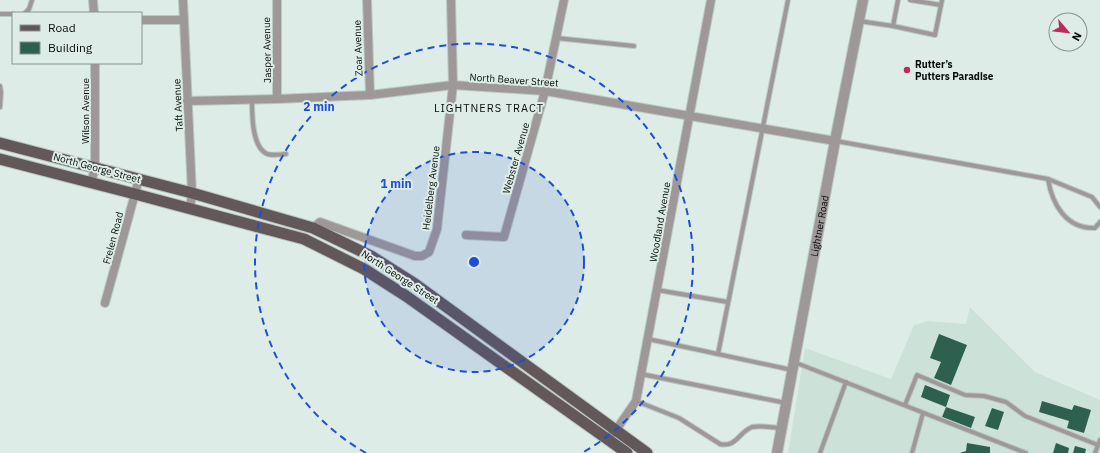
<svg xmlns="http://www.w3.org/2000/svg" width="1100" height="453" viewBox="0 0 1100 453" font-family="'IBM Plex Sans',sans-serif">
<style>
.built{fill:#cce2d9}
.building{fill:#2e6050}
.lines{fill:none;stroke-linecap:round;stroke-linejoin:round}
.service-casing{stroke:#bbc8c3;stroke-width:6}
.minor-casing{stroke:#bbc8c3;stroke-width:10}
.tertiary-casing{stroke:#bbc8c3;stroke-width:12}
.primary-casing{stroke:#bbc8c3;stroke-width:13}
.service{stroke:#9f9899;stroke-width:4}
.minor{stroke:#9f9899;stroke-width:8}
.tertiary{stroke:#9f9899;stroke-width:10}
.primary{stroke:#62585a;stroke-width:11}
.ring{fill:none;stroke:#1d4ed8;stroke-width:2;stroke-dasharray:7 5}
.poi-dot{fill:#ba2c5e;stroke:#ddece6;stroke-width:1.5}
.labels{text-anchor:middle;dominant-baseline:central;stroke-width:4;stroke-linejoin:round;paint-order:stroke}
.street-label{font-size:10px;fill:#080d0b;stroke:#ddece6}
.poi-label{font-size:10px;font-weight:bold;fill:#080d0b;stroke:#ddece6;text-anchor:start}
.neighbourhood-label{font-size:11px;letter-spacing:1px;fill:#080d0b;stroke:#ddece6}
.centre{fill:#1d4ed8;stroke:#ddece6;stroke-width:2}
.ring-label{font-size:12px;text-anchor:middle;font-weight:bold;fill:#1d4ed8;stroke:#ddece6;stroke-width:4;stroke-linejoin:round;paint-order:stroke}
</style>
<rect width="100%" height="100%" fill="#ddece6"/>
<path class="built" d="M970 307 1035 372 1100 400V453H788L805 348 891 379 914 325 928 321 966 324Z"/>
<g class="building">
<path d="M939 334 967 345 951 385 934 378 941 362 930 358Z"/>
<path d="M925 385 950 395 946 407 921 397Z"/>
<path d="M1042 401 1072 410 1074 405 1091 410 1084 433 1067 428 1069 421 1039 412Z"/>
<path d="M946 407 975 417 971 428 942 417Z"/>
<path d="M992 408 1004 412 998 430 985 426Z"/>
<path d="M967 443 990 447V453H960L966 451Z"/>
<path d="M1056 443 1069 448 1068 453H1053Z"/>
<path d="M1075 446 1086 449 1085 453H1073Z"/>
</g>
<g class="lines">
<defs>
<g id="service">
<path d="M910 0 941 5"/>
<path d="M25 13 29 9 32 0"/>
<path d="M0 14H13"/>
<path d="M859 21 893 26 935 35 942 0"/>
<path d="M893 26 898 0"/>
<path d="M556 38 634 46"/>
<path d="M0 86 1 92 0 107"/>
<path d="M252 100C252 114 252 143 264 152 269 157 279 154 286 154"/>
<path d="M836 141 1048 179 1092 197 1100 207"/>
<path d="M1048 179C1052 204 1066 229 1095 228L1100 222"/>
<path d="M657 290 728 302"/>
<path d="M648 339 792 370"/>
<path d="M718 354 788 0"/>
<path d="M794 362 1026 453"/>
<path d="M641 374 786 403"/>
<path d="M636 401 679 418 720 444C736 448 739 432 752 427 759 425 774 428 781 428"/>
<path d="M905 405 917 375 965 395 984 396 1006 402 1025 416 1098 445"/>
<path d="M820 453 846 382"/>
<path d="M912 453 923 413"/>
<path d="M1095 453 1100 440"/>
</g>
<g id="minor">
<path d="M93 0 94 13"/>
<path d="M183 0 192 193 190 209"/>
<path d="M277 0V99"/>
<path d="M367 0 370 95"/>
<path d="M141 20H184"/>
<path d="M187 101 277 99 370 95 453 85 545 91 835 141"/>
<path d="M91 183 95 167V63"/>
<path d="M313 228 320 222 415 256H422L429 252 437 229 453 85 451 0"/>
<path d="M466 235 504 237 545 91 564 0"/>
<path d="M105 303 139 179"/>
<path d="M608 439 616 430 636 401 711 0"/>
</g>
<g id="tertiary">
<path id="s1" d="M777 453 835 141 863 0"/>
</g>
<g id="primary">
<path d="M0 143 192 193 313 228 371 256 415 284 647 453"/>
<path d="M0 159 135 194 304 239 364 269 406 296 627 453"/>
</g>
</defs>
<use href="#service" class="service-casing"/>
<use href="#minor" class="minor-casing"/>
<use href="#tertiary" class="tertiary-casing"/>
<use href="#primary" class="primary-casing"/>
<use href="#service" class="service"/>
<use href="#minor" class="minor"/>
<use href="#tertiary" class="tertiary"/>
<use href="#primary" class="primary"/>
</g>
<circle cx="474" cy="262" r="110" fill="#1d4ed8" fill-opacity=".12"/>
<g class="ring">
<circle cx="474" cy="262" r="110"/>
<path d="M366 453A219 219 0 1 1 582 453"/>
</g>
<circle class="poi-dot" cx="907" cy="70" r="4"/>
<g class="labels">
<g class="street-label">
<text transform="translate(358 48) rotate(-92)">Zoar Avenue</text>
<text transform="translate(267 50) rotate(-91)">Jasper Avenue</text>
<text transform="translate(514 80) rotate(4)">North Beaver Street</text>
<text transform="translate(178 105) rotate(-93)">Taft Avenue</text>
<text transform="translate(85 111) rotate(-90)">Wilson Avenue</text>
<text transform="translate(516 158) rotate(-74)">Webster Avenue</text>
<text transform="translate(97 168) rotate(15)">North George Street</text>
<text transform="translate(431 188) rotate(-83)">Heidelberg Avenue</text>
<text transform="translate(660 222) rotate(-80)">Woodland Avenue</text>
<text stroke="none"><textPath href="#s1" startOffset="231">Lightner Road</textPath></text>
<text transform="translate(113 238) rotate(-75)">Frelen Road</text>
<text transform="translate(400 277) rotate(33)">North George Street</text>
</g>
<g class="poi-label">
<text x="915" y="64">Rutter’s<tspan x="915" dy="12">Putters Paradise</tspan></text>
</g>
<g class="neighbourhood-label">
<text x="489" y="108">LIGHTNERS TRACT</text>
</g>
</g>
<circle cx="474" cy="262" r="6" class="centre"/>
<g class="ring-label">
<text x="319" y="111">2 min</text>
<text x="396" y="188">1 min</text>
</g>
<rect x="12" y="12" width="130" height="52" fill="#ddece6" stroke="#88938e"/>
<rect x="20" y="25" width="20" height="6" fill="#62585a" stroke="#88938e"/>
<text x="48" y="32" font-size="12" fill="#080d0b">Road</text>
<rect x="20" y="42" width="20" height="12" fill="#2e6050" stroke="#88938e"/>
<text x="48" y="52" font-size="12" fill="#080d0b">Building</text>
<g transform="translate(1068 32) rotate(118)"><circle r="19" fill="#ddece6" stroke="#88938e"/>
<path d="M0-3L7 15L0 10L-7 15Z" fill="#ba2c5e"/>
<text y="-6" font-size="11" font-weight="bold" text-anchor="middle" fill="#080d0b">N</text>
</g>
</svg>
